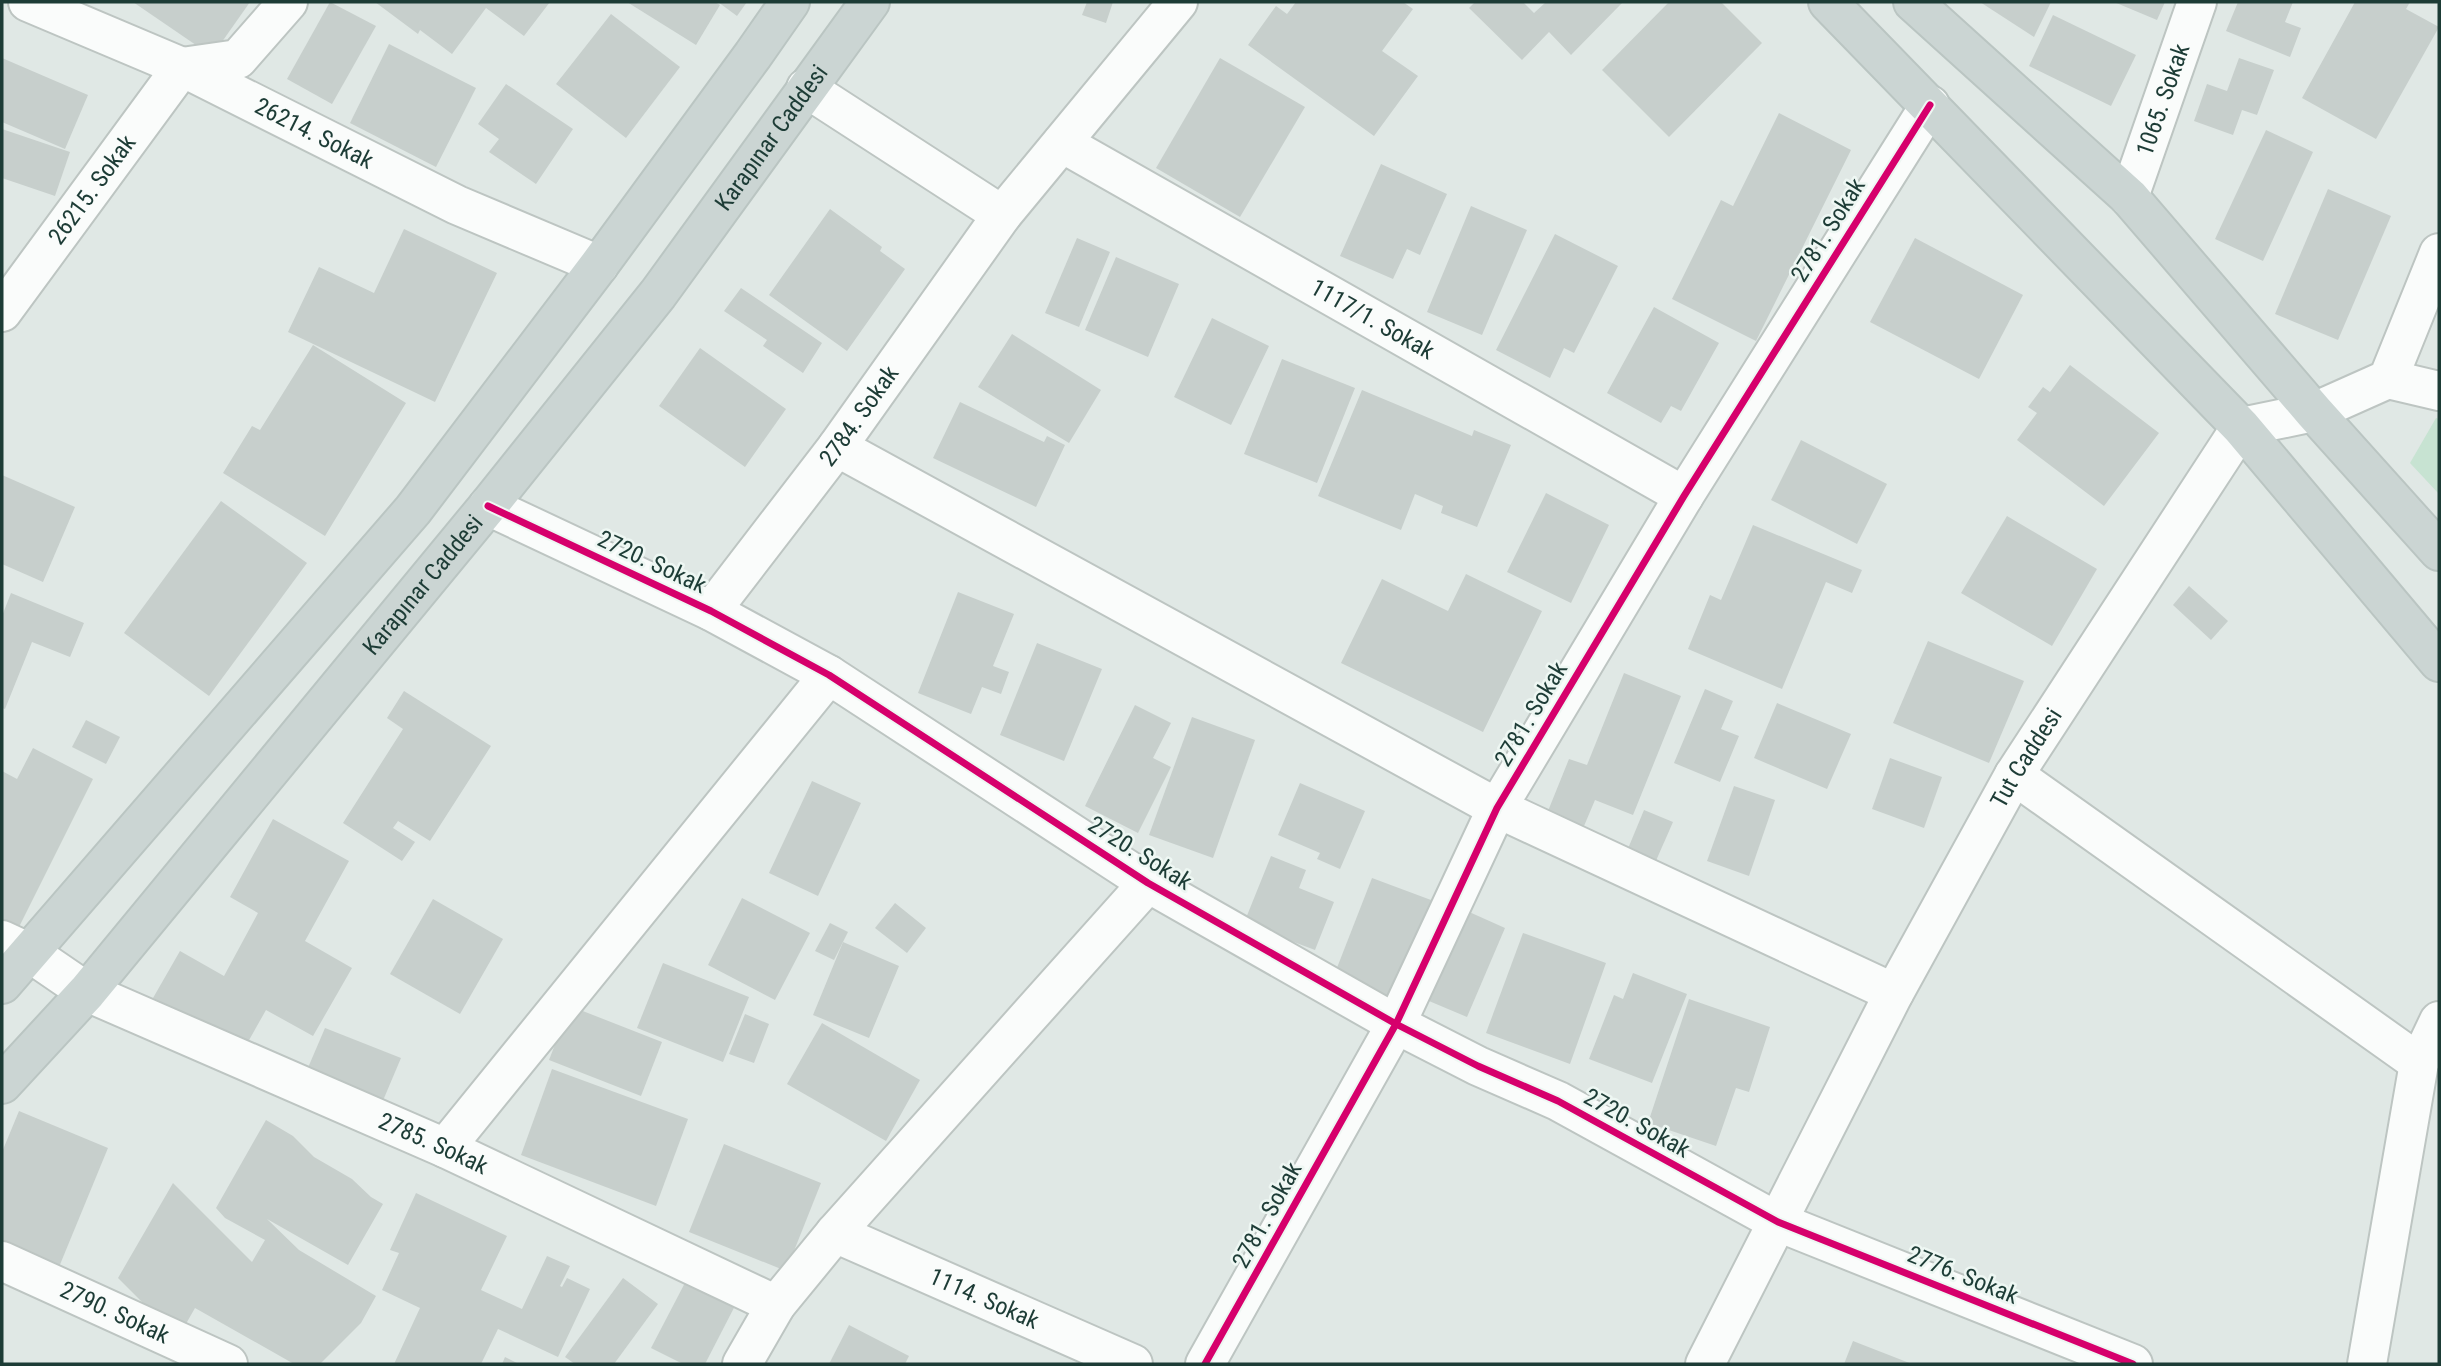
<svg xmlns="http://www.w3.org/2000/svg" width="2441" height="1366" viewBox="0 0 2441 1366" font-family="'Roboto Condensed',sans-serif">
<style>
.green{fill:#c7e3d2}
.building{fill:#c7cfcc}
.lines{fill:none;stroke-linecap:round;stroke-linejoin:round}
.minor-casing{stroke:#bdc5c2;stroke-width:42}
.major-casing{stroke:#bac5c2;stroke-width:42}
.minor{stroke:#fafcfb;stroke-width:38}
.major{stroke:#cbd5d3;stroke-width:38}
.cycleway-casing{stroke:#eef7f3;stroke-width:11}
.cycleway{stroke:#d6006c;stroke-width:7}
.labels{text-anchor:middle;dominant-baseline:central;stroke-width:5;stroke-linejoin:round;paint-order:stroke}
.street-label{font-size:24px;fill:#1d3c36;stroke:#eef7f3}
</style>
<rect width="100%" height="100%" fill="#e0e8e5"/>
<path class="green" d="M2436 418 2439 419V494L2410 463Z"/>
<g class="building">
<path d="M133 2H250L212 56Z"/>
<path d="M330 2 376 26 332 104 287 79Z"/>
<path d="M375 2H550L524 36 486 8 452 54 420 30 418 34Z"/>
<path d="M627 2H715L720 5 696 45Z"/>
<path d="M718 2H747L737 16Z"/>
<path d="M1087 2H1113L1106 23 1082 15Z"/>
<path d="M1296 2H1403L1413 9 1382 51 1418 76 1374 136 1248 45 1276 6 1287 14Z"/>
<path d="M1475 2H1523L1534 13 1546 2H1623L1571 55 1549 32 1522 60 1469 8Z"/>
<path d="M1669 2H1721L1762 43 1669 137 1602 70Z"/>
<path d="M1980 2H2051L2034 37Z"/>
<path d="M2114 2H2165L2157 20Z"/>
<path d="M2238 2H2293L2285 22 2301 28 2290 57 2226 31Z"/>
<path d="M2355 2H2410L2406 9 2439 27 2376 139 2302 98Z"/>
<path d="M611 14 680 67 626 138 556 84Z"/>
<path d="M2053 15 2136 55 2111 106 2029 66Z"/>
<path d="M389 44 476 88 436 167 350 123Z"/>
<path d="M2 58 88 95 65 149 2 122Z"/>
<path d="M1220 58 1305 107 1240 217 1156 168Z"/>
<path d="M2239 58 2274 70 2257 115 2242 110 2233 135 2194 121 2207 84 2227 91Z"/>
<path d="M506 84 573 129 536 184 489 152 499 139 478 124Z"/>
<path d="M1779 113 1851 150 1756 341 1672 299 1721 200 1733 206Z"/>
<path d="M2 129 70 152 55 196 2 178Z"/>
<path d="M2266 130 2313 152 2263 261 2215 239Z"/>
<path d="M1381 164 1447 194 1420 255 1407 249 1393 279 1340 256Z"/>
<path d="M2328 189 2391 216 2338 340 2275 314Z"/>
<path d="M1471 206 1527 230 1482 335 1427 312Z"/>
<path d="M830 209 882 247 880 251 905 269 847 351 769 295Z"/>
<path d="M404 229 497 273 435 402 288 332 319 267 374 293Z"/>
<path d="M1555 234 1618 266 1574 353 1564 348 1550 378 1496 350Z"/>
<path d="M1077 238 1110 252 1079 327 1045 313Z"/>
<path d="M1915 238 2023 295 1979 379 1870 322Z"/>
<path d="M1116 257 1179 284 1148 357 1085 330Z"/>
<path d="M741 288 822 343 803 373 763 346 767 340 724 311Z"/>
<path d="M1654 307 1719 343 1681 411 1671 406 1661 423 1607 393Z"/>
<path d="M1212 318 1269 346 1231 425 1174 397Z"/>
<path d="M1012 334 1101 390 1069 443 978 387Z"/>
<path d="M313 345 406 403 325 536 223 473 252 426 260 430Z"/>
<path d="M700 348 786 409 745 467 659 406Z"/>
<path d="M1282 359 1355 388 1317 483 1244 454Z"/>
<path d="M2070 365 2159 433 2104 506 2017 440 2037 413 2028 407 2043 387 2050 392Z"/>
<path d="M1362 390 1472 436 1474 430 1511 445 1477 527 1441 513 1443 506 1415 494 1401 530 1318 496Z"/>
<path d="M960 402 1044 442 1047 436 1065 445 1036 507 933 458Z"/>
<path d="M1801 440 1887 484 1857 544 1771 500Z"/>
<path d="M2 475 75 507 43 582 2 564Z"/>
<path d="M1546 493 1609 525 1571 603 1507 572Z"/>
<path d="M221 501 307 563 209 696 124 633Z"/>
<path d="M2007 516 2097 569 2052 646 1961 593Z"/>
<path d="M1753 525 1862 570 1852 593 1826 582 1782 689 1688 649 1710 595 1721 600Z"/>
<path d="M1466 574 1542 611 1483 732 1341 663 1382 579 1448 611Z"/>
<path d="M2189 586 2228 621 2211 640 2173 605Z"/>
<path d="M958 592 1014 614 993 666 1009 672 1001 694 982 687 971 714 918 693Z"/>
<path d="M11 593 84 623 70 657 32 642 5 709 2 708V616Z"/>
<path d="M1928 641 2024 681 1989 763 1893 723Z"/>
<path d="M1037 643 1102 669 1064 761 1000 735Z"/>
<path d="M1624 673 1681 696 1633 815 1595 800 1584 826 1548 811 1569 759 1587 765Z"/>
<path d="M1705 689 1733 701 1721 729 1739 736 1720 782 1674 763Z"/>
<path d="M404 691 491 746 430 841 398 821 393 828 415 842 402 861 343 823 403 729 387 718Z"/>
<path d="M1777 703 1851 734 1827 789 1754 758Z"/>
<path d="M1135 705 1171 723 1153 758 1171 767 1138 833 1085 806Z"/>
<path d="M1192 717 1255 740 1213 858 1149 835Z"/>
<path d="M86 720 120 737 106 764 72 747Z"/>
<path d="M33 748 93 779 15 935 2 928V771L17 779Z"/>
<path d="M1890 758 1942 777 1924 828 1872 809Z"/>
<path d="M812 781 861 803 818 896 769 873Z"/>
<path d="M1300 783 1365 811 1340 869 1317 859 1320 853 1278 835Z"/>
<path d="M1734 786 1775 800 1749 876 1707 861Z"/>
<path d="M1644 810 1673 822 1655 863 1627 851Z"/>
<path d="M273 819 349 861 305 941 352 968 313 1036 266 1010 244 1049 153 998 180 951 224 976 258 913 230 897Z"/>
<path d="M1271 856 1306 870 1299 888 1334 902 1315 950 1244 923Z"/>
<path d="M1372 878 1431 900 1391 1001 1333 978Z"/>
<path d="M742 898 810 933 775 1000 708 965Z"/>
<path d="M433 899 503 939 460 1014 390 974Z"/>
<path d="M895 903 926 928 907 953 875 928Z"/>
<path d="M1467 911 1505 928 1467 1017 1429 1001Z"/>
<path d="M830 923 848 932 834 960 815 951Z"/>
<path d="M1523 933 1606 963 1570 1064 1486 1033Z"/>
<path d="M843 942 899 966 869 1038 813 1015Z"/>
<path d="M663 963 749 997 723 1062 637 1028Z"/>
<path d="M1633 973 1687 994 1652 1083 1589 1059 1614 995 1623 999Z"/>
<path d="M1689 999 1770 1027 1749 1092 1736 1088 1716 1146 1648 1123Z"/>
<path d="M570 1006 662 1042 641 1096 549 1060Z"/>
<path d="M745 1014 769 1024 754 1063 729 1054Z"/>
<path d="M822 1023 920 1080 886 1141 787 1084Z"/>
<path d="M325 1028 401 1058 379 1110 304 1077Z"/>
<path d="M552 1069 688 1119 656 1206 521 1155Z"/>
<path d="M19 1111 108 1148 59 1267 2 1243V1152Z"/>
<path d="M266 1120 293 1136 314 1157 352 1179 371 1197 383 1204 348 1265 267 1219 299 1250 376 1296 361 1323 320 1364H294L195 1308 183 1329 152 1312 118 1278 173 1183 252 1262 265 1240 225 1218 216 1208Z"/>
<path d="M724 1144 821 1183 786 1271 689 1232Z"/>
<path d="M416 1193 507 1236 481 1290 522 1309 547 1256 570 1266 560 1286 562 1287 567 1278 590 1289 558 1357 498 1329 481 1364H394L420 1308 382 1290 399 1253 390 1250Z"/>
<path d="M688 1277 737 1302 705 1364H683L651 1348Z"/>
<path d="M623 1278 658 1304 614 1364H575L565 1357Z"/>
<path d="M849 1325 909 1356 905 1364H829Z"/>
<path d="M1853 1341 1912 1364H1844Z"/>
<path d="M505 1357 519 1364H502Z"/>
</g>
<g class="lines">
<defs>
<g id="minor">
<path id="s1" d="M28 2 182 67 457 205 599 265"/>
<path d="M806 88 1002 215"/>
<path id="s2" d="M1062 143 1684 496"/>
<path id="s3" d="M2129 197 2197 2"/>
<path id="s4" d="M2 312 182 67 238 59 288 2"/>
<path d="M2388 379 2439 391"/>
<path d="M837 447 1497 808 1894 993"/>
<path d="M488 506 711 611 829 675 1148 883 1396 1024 1478 1066 1558 1101 1778 1222 2133 1364"/>
<path id="s5" d="M711 611 837 447 1002 215 1178 2"/>
<path d="M2014 775 2419 1063"/>
<path id="s6" d="M2 940 30 953 87 992 445 1148 776 1305"/>
<path d="M445 1148 829 675"/>
<path id="s7" d="M835 1233 1133 1364"/>
<path id="s8" d="M2 1261 228 1364"/>
<path d="M742 1364 776 1305 835 1233 1148 883"/>
<path d="M1205 1364 1396 1024 1497 808 1684 496 1930 105"/>
<path id="s9" d="M1705 1364 1894 993 2014 775 2241 427 2314 412 2388 379 2439 253"/>
<path d="M2367 1364 2419 1063 2439 1021"/>
</g>
<g id="major">
<path d="M1828 2 2241 427 2439 662"/>
<path d="M1913 2 2129 197 2314 412 2439 551"/>
<path d="M2 984 413 510 599 265 753 55 790 2"/>
<path id="s10" d="M2 1084 87 992 488 506 658 294 870 2"/>
</g>
</defs>
<use href="#minor" class="minor-casing"/>
<use href="#major" class="major-casing"/>
<use href="#minor" class="minor"/>
<use href="#major" class="major"/>
<defs>
<g id="cycleway">
<path d="M488 506 711 611 829 675 1148 883 1396 1024 1478 1066 1558 1101 1778 1222 2133 1364"/>
<path d="M1205 1364 1396 1024 1497 808 1684 496 1930 105"/>
</g>
</defs>
<use href="#cycleway" class="cycleway-casing"/>
<use href="#cycleway" class="cycleway"/>
</g>
<g class="labels">
<g class="street-label">
<text stroke="none"><textPath href="#s3" startOffset="103">1065. Sokak</textPath></text>
<text stroke="none"><textPath href="#s1" startOffset="315">26214. Sokak</textPath></text>
<text stroke="none"><textPath href="#s10" startOffset="1220">Karapınar Caddesi</textPath></text>
<text stroke="none"><textPath href="#s4" startOffset="152">26215. Sokak</textPath></text>
<text transform="translate(1828 230) rotate(-58)">2781. Sokak</text>
<text stroke="none"><textPath href="#s2" startOffset="357">1117/1. Sokak</textPath></text>
<text stroke="none"><textPath href="#s5" startOffset="245">2784. Sokak</textPath></text>
<text transform="translate(652 562) rotate(25)">2720. Sokak</text>
<text stroke="none"><textPath href="#s10" startOffset="653">Karapınar Caddesi</textPath></text>
<text transform="translate(1531 714) rotate(-59)">2781. Sokak</text>
<text stroke="none"><textPath href="#s9" startOffset="686">Tut Caddesi</textPath></text>
<text transform="translate(1140 853) rotate(32)">2720. Sokak</text>
<text transform="translate(1637 1123) rotate(29)">2720. Sokak</text>
<text stroke="none"><textPath href="#s6" startOffset="478">2785. Sokak</textPath></text>
<text transform="translate(1267 1215) rotate(-61)">2781. Sokak</text>
<text transform="translate(1963 1275) rotate(22)">2776. Sokak</text>
<text stroke="none"><textPath href="#s7" startOffset="163">1114. Sokak</textPath></text>
<text stroke="none"><textPath href="#s8" startOffset="124">2790. Sokak</textPath></text>
</g>
</g>
<rect width="2441" height="1366" fill="none" stroke="#1d3c36" stroke-width="7"/>
</svg>
